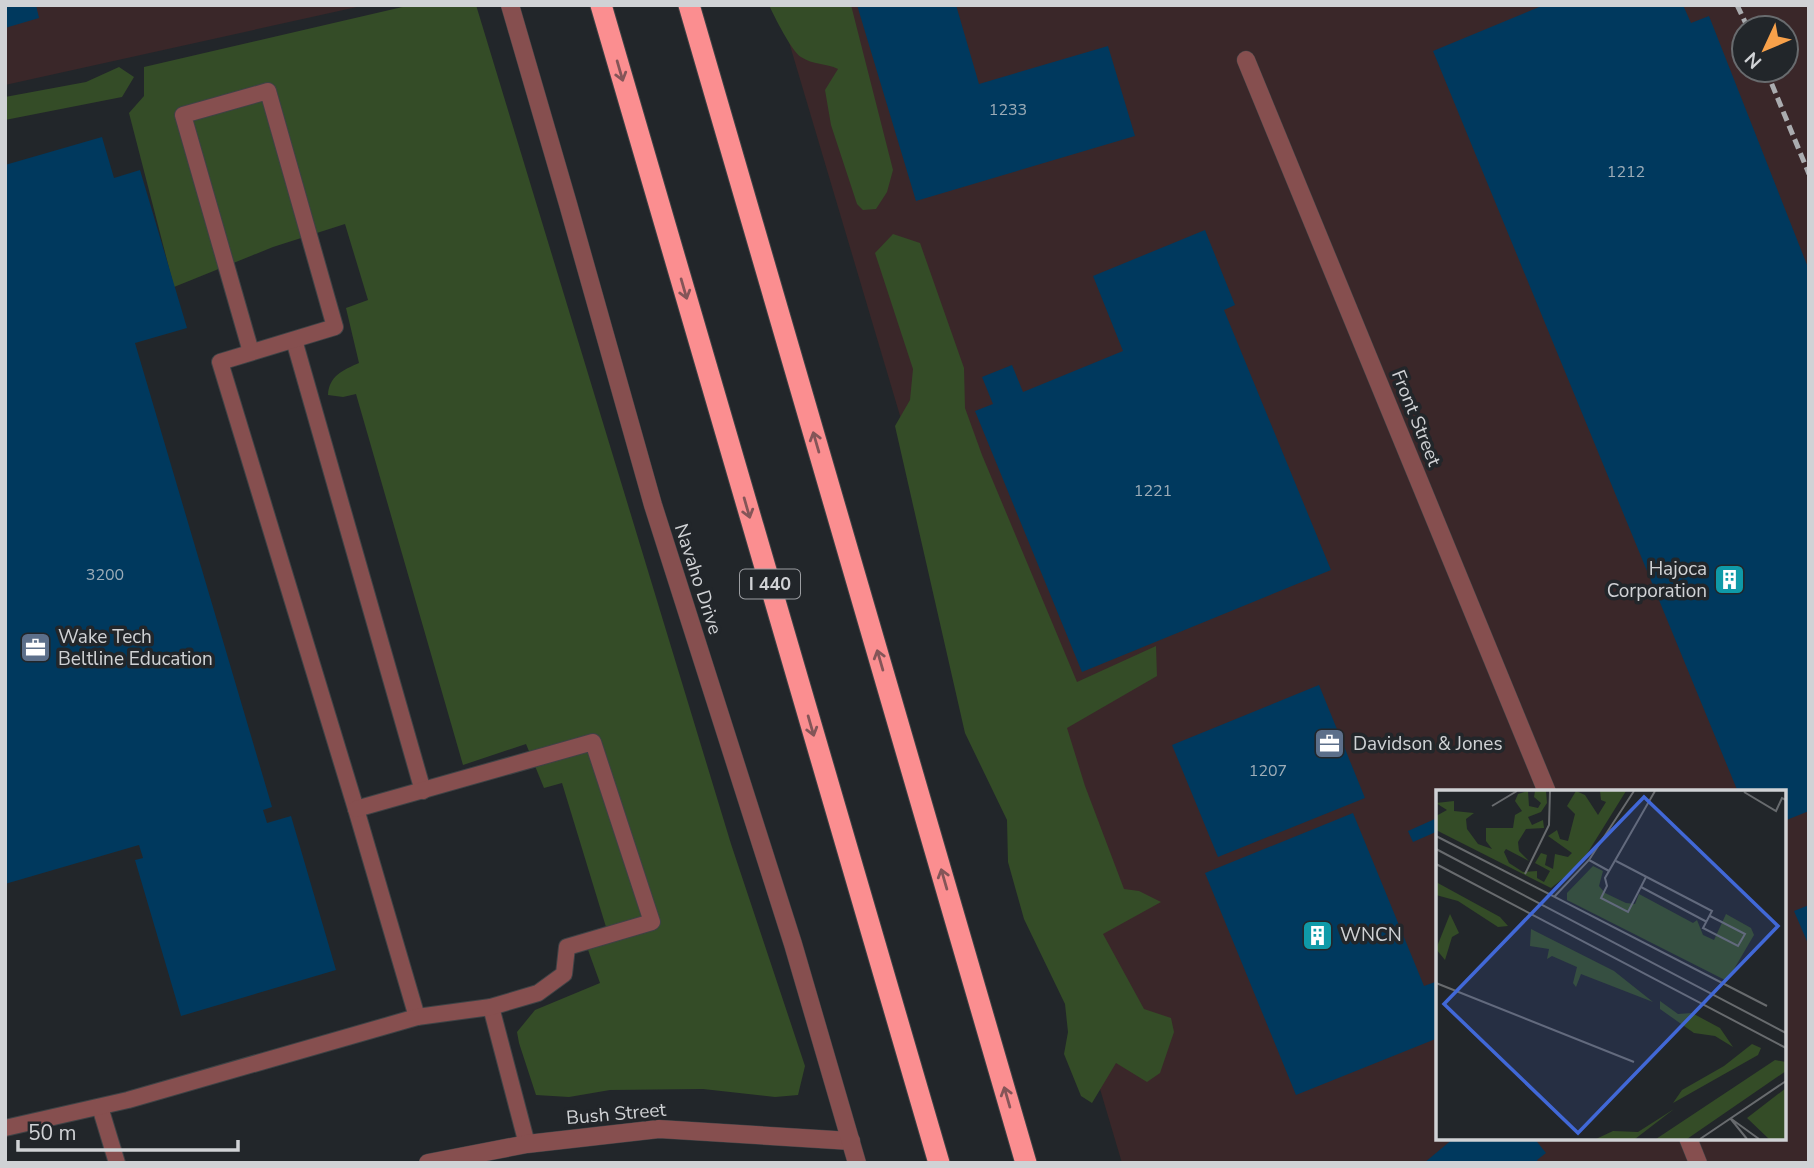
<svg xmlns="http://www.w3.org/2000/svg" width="1814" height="1168" viewBox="0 0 1814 1168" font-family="'Nunito Sans',sans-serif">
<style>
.commercial{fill:#3a2729;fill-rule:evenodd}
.green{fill:#344c27}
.building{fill:#00395e}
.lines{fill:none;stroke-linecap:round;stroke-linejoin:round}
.service-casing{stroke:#3e4245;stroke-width:18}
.minor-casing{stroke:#3e4245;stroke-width:19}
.tertiary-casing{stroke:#3e4245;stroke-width:19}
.motorway-casing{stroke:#3e4245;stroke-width:23}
.service{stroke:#864f4f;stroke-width:16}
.minor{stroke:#864f4f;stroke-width:18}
.tertiary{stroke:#864f4f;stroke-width:18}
.motorway{stroke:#fb8e90;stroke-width:21}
.rail{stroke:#aaacaf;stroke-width:5;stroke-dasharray:10 5;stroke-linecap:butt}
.oneway{stroke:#845558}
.labels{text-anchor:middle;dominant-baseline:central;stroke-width:7;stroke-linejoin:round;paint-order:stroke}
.number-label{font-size:16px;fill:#9cacb7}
.shield{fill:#22262a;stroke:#9c9ea2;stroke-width:2}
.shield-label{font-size:18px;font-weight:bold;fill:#d0d2d5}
.street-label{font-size:19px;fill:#d0d2d5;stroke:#22262a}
.poi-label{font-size:19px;fill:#d0d2d5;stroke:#22262a;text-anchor:start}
.inset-road{fill:none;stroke:#686b6e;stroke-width:2}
.view{fill:#4168d7;fill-opacity:0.15;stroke:#4168d7;stroke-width:3.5}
.inset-edge{fill:none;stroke:#d0d2d5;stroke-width:3.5}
</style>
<rect width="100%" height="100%" fill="#22262a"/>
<g class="commercial">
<path d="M5 5 132 6 366 5 5 85Z"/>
<path d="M778 5H1809V1163H1122ZM1744 28H1786V70H1744ZM1438 792H1784V1138H1438Z"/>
</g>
<g class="green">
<path d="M411 5H476L731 844 805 1066 798 1095 775 1097 703 1089 610 1090 569 1097 536 1095 519 1043 517 1032 535 1010 600 983 583 936 606 927 562 783 544 788 526 744 463 765 356 394 343 397 328 395C329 376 343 370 359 363L346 308 368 300 345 224 273 247 174 287 129 113 144 96V67Z"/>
<path d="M769 5H851L893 170 887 192 876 209 863 210 857 204 831 125 825 90 838 69C826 63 813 65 801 57 792 52 774 16 769 5Z"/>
<path d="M119 67 134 77 122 97 5 120V97L86 82Z"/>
<path d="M893 234 920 243 964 368 965 408 982 455 1077 682 1156 646 1157 676 1067 728 1085 786 1124 889 1139 891 1161 902 1103 934 1144 1009 1171 1018 1174 1032 1160 1073 1147 1082 1116 1063 1092 1103 1081 1096 1064 1054 1068 1032 1065 1004 1024 919 1008 862 1007 820 965 733 895 426 910 400 913 369 875 253Z"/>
</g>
<g class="building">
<path d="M5 5H36L39 18 5 28Z"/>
<path d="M857 5H956L979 84 1108 46 1135 136 916 201Z"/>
<path d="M1544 5H1683L1691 23 1709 16 1809 270V811L1784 821V792H1738L1433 51Z"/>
<path d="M102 137 114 178 140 170 187 328 135 343 272 807 263 810 267 823 291 816 336 970 181 1016 135 860 143 858 139 845 5 884V165Z"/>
<path d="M1205 230 1235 305 1224 310 1331 570 1082 672 975 411 993 404 982 377 1012 365 1023 392 1123 351 1093 276Z"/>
<path d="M1319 685 1365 798 1218 857 1172 745Z"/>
<path d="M1353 813 1424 986 1438 981V1038L1296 1095 1205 873Z"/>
<path d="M1437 818 1438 831 1413 842 1408 831Z"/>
<path d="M1809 905V946L1794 911Z"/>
<path d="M1454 1138H1534L1546 1153 1537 1160 1539 1163H1424Z"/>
</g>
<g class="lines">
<defs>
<g id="service">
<path d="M294 340 423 791"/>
<path d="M251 352 183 115 268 91 335 327 220 362 356 809 417 1017"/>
<path d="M491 1007 527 1144"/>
<path d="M100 1107 117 1163"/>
<path d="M5 1128 128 1100 417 1017 491 1007 538 993 564 974 567 947 652 922 593 742 356 809"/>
</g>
<path id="minor" d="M428 1163 527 1144 659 1129 851 1141"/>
<g id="tertiary">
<path d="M510 5 568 204 653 505 793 944 857 1163"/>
<path d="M1246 60 1547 792"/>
<path d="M1688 1138 1698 1163"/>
</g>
<g id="motorway">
<path d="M601 5 939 1163"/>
<path d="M689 5 1026 1163"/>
</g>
</defs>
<use href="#service" class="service-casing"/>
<use href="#minor" class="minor-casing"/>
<use href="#tertiary" class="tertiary-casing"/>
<use href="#motorway" class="motorway-casing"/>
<use href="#service" class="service"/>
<use href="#minor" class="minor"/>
<use href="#tertiary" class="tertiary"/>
<use href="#motorway" class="motorway"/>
<g class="rail">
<path d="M1737 5 1748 28"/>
<path d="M1766 70 1809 174"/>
</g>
</g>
<defs><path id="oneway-shaft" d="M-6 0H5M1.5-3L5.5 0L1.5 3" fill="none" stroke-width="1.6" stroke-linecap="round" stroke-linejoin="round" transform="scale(1.75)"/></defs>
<g class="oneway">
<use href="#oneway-shaft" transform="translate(620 71) rotate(74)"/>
<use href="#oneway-shaft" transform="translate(684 289) rotate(74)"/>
<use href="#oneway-shaft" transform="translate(816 442) rotate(-106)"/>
<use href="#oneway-shaft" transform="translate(747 508) rotate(74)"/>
<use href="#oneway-shaft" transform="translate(880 660) rotate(-106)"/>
<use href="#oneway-shaft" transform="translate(811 726) rotate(74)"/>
<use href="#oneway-shaft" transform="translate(944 879) rotate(-106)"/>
<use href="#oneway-shaft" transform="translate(1007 1097) rotate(-106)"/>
</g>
<defs>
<symbol id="building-square" viewBox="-11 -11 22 22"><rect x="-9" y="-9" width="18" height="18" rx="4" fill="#0f9aa8" stroke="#22262a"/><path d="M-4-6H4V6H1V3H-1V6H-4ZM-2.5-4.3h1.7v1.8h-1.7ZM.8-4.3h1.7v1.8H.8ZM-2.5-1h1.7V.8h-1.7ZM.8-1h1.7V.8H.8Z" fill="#fff"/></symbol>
<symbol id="office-square" viewBox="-11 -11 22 22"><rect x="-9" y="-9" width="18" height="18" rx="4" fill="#5c6f8a" stroke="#22262a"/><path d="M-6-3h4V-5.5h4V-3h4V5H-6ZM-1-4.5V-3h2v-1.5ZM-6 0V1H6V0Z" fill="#fff"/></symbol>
</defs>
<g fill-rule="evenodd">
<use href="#building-square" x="1712" y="562" width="35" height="35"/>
<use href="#office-square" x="18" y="630" width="35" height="35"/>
<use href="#office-square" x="1312" y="726" width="35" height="35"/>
<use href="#building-square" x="1300" y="918" width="35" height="35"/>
</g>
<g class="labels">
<g class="number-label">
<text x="1008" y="110">1233</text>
<text x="1626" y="172">1212</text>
<text x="1153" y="491">1221</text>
<text x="105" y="575">3200</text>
<text x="1268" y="771">1207</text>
</g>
<rect class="shield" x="740" y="569.5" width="60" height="29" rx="5"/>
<g class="shield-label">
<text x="770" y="584">I 440</text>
</g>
<g class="street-label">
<text transform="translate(1416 418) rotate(68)">Front Street</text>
<text transform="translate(698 579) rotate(72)">Navaho Drive</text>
<text transform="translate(616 1114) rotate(-5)">Bush Street</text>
</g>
<g class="poi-label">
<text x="1707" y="569" text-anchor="end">Hajoca<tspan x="1707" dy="22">Corporation</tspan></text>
<text x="58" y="637">Wake Tech<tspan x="58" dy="22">Beltline Education</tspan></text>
<text x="1353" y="744">Davidson &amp; Jones</text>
<text x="1340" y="935">WNCN</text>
</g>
</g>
<g transform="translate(1436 790)">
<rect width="350" height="350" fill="#22262a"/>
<path d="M92 1 93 16 102 18 105 13 98 7 99 1H110L111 13 105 22 92 27 96 35 107 30 108 38 90 39 82 52 83 61 93 71 70 59 68 62 73 73 87 82 101 81V88L108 92 114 81 99 73 105 63 111 65 109 75 117 79 119 64 132 67 136 63 112 46 121 40 124 49 132 51 139 24 131 16 140 1 149 5 162 25 170 12 165 10 164 1H190L144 75 115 98 0 40V26L11 20 0 13 18 11V21L38 23 30 29 31 39 42 54 56 59 50 51V38H77L79 25 86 21 79 11 82 4ZM157 76 167 81 163 96 169 103 190 113 199 114 203 104 257 133 261 130 267 145 278 150 290 124 315 138 318 145 291 191 131 110V103ZM0 92 64 127 72 136 62 137 22 111 0 105ZM14 124 23 143 16 147 9 170 0 159ZM95 139 178 181 217 212 145 184 140 197 137 193 141 177 116 166 111 169 113 159 94 156ZM224 211 242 224 256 223 284 238 297 257 279 246 258 243 224 219ZM316 254 325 258 322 265 237 313 246 300 288 276ZM339 270 350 272V281L251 349H220ZM350 298V349H333L311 328ZM238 319 199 349H160L177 341 202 342Z" fill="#344c27"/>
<path class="inset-road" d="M308 2 340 21 346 8 350 10M56 16 81 1M0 46 331 216M0 59 350 243M153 70 173 81M180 71 276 121 267 138 302 156 309 144 274 126M0 74 350 258M89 84 113 35 114 1M210 87 192 122 165 108 171 96 169 88 219 1M205 97 271 132M118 107 153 70 198 1M0 193 198 272M294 328 323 349M294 328 311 349M264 349 350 291"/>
<path class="view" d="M208 7 342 136 142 343 8 214Z"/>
<rect width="350" height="350" class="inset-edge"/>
</g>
<rect width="1814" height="1168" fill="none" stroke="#d0d2d5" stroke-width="14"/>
<g transform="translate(1765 49) rotate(226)"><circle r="33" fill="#22262a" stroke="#686b6e" stroke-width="2"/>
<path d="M0-5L12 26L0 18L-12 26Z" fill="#f8a14a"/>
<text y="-10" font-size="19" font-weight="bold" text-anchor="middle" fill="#d0d2d5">N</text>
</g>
<path d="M18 1140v10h220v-10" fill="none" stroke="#d0d2d5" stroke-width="3.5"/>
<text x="28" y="1140" font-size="21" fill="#d0d2d5" stroke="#22262a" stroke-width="5" paint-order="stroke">50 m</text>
</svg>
